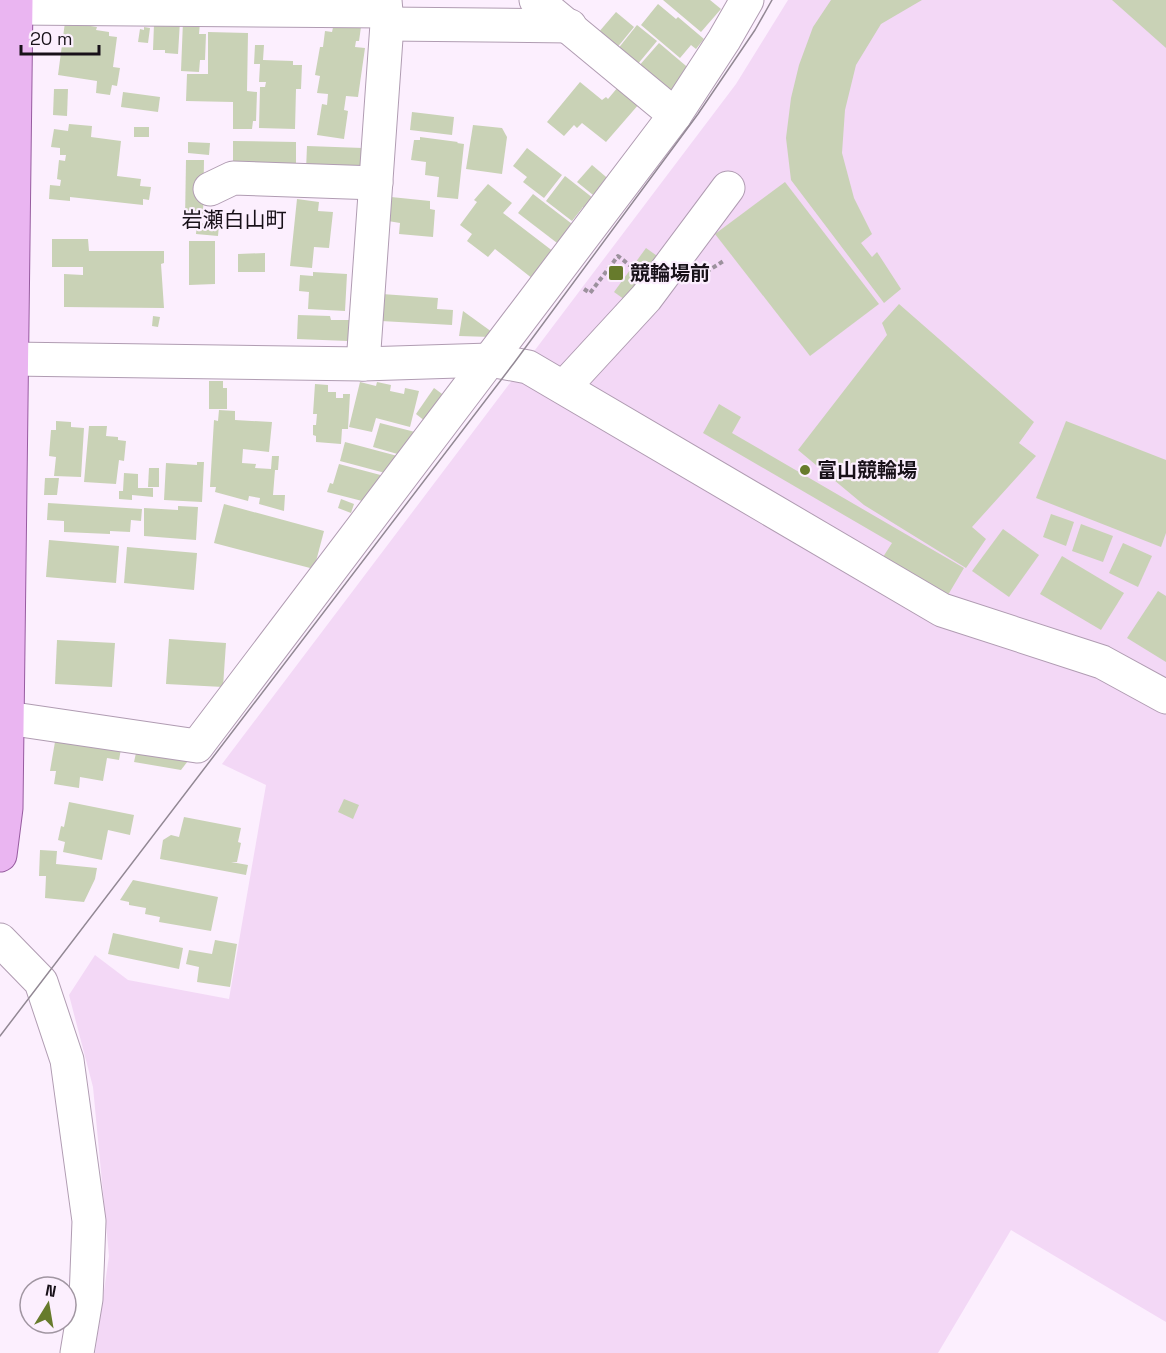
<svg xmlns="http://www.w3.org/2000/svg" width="1166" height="1353" viewBox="0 0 1166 1353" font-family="'Space Grotesk','Noto Sans JP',sans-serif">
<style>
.green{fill:#f3d8f6}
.building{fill:#c9d2b6}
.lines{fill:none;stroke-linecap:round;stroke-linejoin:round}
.minor-casing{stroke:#b09cb2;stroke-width:35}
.major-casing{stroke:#975ca0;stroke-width:35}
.path{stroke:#9c919d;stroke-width:4;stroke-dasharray:4.5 3;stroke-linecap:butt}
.minor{stroke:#fff;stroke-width:33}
.major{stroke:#eab5f1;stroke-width:33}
.tram{stroke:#928894;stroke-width:1.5}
.poi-dot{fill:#677b2c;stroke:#fceffe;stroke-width:2}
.labels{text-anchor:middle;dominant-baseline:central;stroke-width:4.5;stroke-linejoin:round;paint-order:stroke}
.poi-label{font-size:20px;font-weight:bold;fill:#181119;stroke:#fceffe;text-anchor:start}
.neighbourhood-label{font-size:21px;fill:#181119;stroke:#fceffe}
</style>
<rect width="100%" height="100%" fill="#fceffe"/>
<path class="green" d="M788 0H1166V1322L1011 1230 938 1353H95L109 1256 93 1087 69 995 95 955 128 980 229 999 266 785 222 764 736 84Z"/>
<g class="building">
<path d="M663 0H710L721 9 701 32Z"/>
<path d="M831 0H922L881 24 856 65 845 110 842 153 854 198 872 234 861 243 872 257 877 252 901 289 884 303 791 180 786 138 791 98 799 65 813 27Z"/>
<path d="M1112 0H1166V48Z"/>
<path d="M658 4 676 19 678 17 704 39 696 49 691 45 680 58 641 25Z"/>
<path d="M616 12 634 27 616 49 598 33Z"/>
<path d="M180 21 178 54 165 53V50H153L154 24Z"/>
<path d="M183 21 200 22 199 34H206L205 60H200L199 72 181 71Z"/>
<path d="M65 22 97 27 96 30 109 32V36L117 37 113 67 120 68 117 86 112 85 110 95 96 93 97 81 58 75Z"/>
<path d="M334 23 361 27 359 41H356L355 47 365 48 358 97 346 96 344 110 348 111 344 139 317 135 322 104 327 105 328 94 317 93 320 76 315 75 320 47H323L325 31 332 32Z"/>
<path d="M637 25 657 41 637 65 617 50Z"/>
<path d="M144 27 150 28 148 43 138 42 140 29 144 30Z"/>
<path d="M208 32 248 33 247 91 257 92 256 121H253L252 129H233V102L186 101 187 74H208Z"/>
<path d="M659 43 692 71 673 93 638 67Z"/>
<path d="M255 45H264L263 60 293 61V65H302L301 89H296L295 129 259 128 260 87H265L266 82H259L260 64H254Z"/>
<path d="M580 82 602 100 606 97 608 99 618 87 639 104 606 142 582 123 577 128 574 125 564 136 547 122Z"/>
<path d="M54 89H68L67 116 53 115Z"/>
<path d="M123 92 160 97 158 112 121 107Z"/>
<path d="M412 112 454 117 452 135 410 130Z"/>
<path d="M69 124 92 126 91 137 121 141 117 176 141 179 140 186 151 187 149 200 143 199V205L70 197V201L49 199 50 185 60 186 61 180 57 179 59 160 65 161 66 155H60V148L51 147 54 129 68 131Z"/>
<path d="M473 125 502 128 507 137 502 174 466 169Z"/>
<rect x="134" y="127" width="15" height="10"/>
<path d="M420 137 458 142 457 143 464 144 458 199 437 197 439 177 425 175 426 162 411 160 414 140H420Z"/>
<path d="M233 141 296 142V172L233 171Z"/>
<path d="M188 142 210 143 209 155 188 153Z"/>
<path d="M307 146 363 148 362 172 306 170Z"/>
<path d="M527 148 562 175 544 198 523 182 527 177 513 166Z"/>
<path d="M186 160H204L203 220H185Z"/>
<path d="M592 165 612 182 598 199 577 182Z"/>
<path d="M565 176 598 202 590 212 583 207 572 221 546 201Z"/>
<path d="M785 182 879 304 810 356 715 234Z"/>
<path d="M488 184 512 203 503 213 554 252 533 279 495 249 488 257 467 241 472 234 460 225 477 202 474 200Z"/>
<path d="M533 194 576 227 561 246 518 213Z"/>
<path d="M391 197 430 201V209L435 210 433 237 399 234 400 223 388 221Z"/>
<path d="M297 199 319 202 318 211 333 212 329 248 314 247 312 268 290 266Z"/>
<path d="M197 223 219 225 218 236 196 234Z"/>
<path d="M52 239H88L89 251H164V263L161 264 164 308 64 307V274L83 275V267H52Z"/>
<path d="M189 241H215V284L189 285Z"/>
<path d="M646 248 660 258 628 302 614 292Z"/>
<path d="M265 253V272H238V254Z"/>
<path d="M313 272 347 274 345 311 308 309 309 292 299 291 300 275 313 276Z"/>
<path d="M382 294 438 298 437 309 453 310 452 325 381 321Z"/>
<path d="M899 304 1034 422 1019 443 1036 456 972 527 986 539 966 568 864 505 798 450 887 335 882 323Z"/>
<path d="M463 311 492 332 491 337 459 336Z"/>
<path d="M298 315 330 316 331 320H349L348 341 297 339Z"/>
<path d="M153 316 160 317 158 327 152 326Z"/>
<path d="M209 381H223V388H227V409H209Z"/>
<path d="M360 382 376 386 377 382 391 385 390 391 404 394 405 388 419 391 410 427 376 418 372 432 349 427Z"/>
<path d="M315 384 328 385V392H336V398H343V394H350L348 429H342L341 444 316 442V436L313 435V425H316L317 414H313Z"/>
<path d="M434 388 449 399 430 425 416 414Z"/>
<path d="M719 404 741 417 732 433 964 568 948 595 883 557 892 543 703 433Z"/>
<path d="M219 410 235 411V420L272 422 269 452 243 449 242 463 256 464 255 468 271 469 272 456H279L278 470H275L273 495H285L284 511 259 504 260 498 249 496 248 501 215 492 216 487H210L214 420 218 421Z"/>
<path d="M56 421 71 422V427L84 428 81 477 54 476 56 457 49 456 51 430H56Z"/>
<path d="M1066 421 1166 460V533L1161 547 1036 498Z"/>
<path d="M380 423 415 432 408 457 373 447Z"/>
<path d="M89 426H107L106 436 118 437V440L126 441 124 461 119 460 116 484 84 482Z"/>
<path d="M345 442 405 458 389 474 340 461Z"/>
<path d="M197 462H204L202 502 164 500 166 463 197 465Z"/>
<path d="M339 464 388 477 370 503 327 492 330 483 333 484Z"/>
<path d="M149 468H159V487H148Z"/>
<path d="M124 473 138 474V488H153V497L132 495V500L119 499V491H123Z"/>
<path d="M45 478H59L57 495H44Z"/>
<path d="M341 499 354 504 351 513 338 508Z"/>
<path d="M48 503 142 509 141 521 131 520 130 532 110 531V534L64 532V521L47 520Z"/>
<path d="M224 504 324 531 314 569 214 543Z"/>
<path d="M178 506 198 507 196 540 144 536V508L178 510Z"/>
<path d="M1051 514 1074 522 1066 546 1043 537Z"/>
<path d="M1081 524 1113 536 1103 562 1072 551Z"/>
<path d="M1003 529 1039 555 1009 597 972 571Z"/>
<path d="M49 540 119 546 116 583 46 577Z"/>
<path d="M1123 543 1152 556 1138 587 1109 573Z"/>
<path d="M127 547 197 553 194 590 124 583Z"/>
<path d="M1062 556 1124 593 1101 630 1040 594Z"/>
<path d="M1158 591 1166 596V662L1127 638Z"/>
<path d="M169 639 226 643 223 687 166 684Z"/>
<path d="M57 640 115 643 112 687 55 684Z"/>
<path d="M56 736 123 738 119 760 107 758 103 781 80 777 79 788 54 784 56 771H50Z"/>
<path d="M138 744 194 753 181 770 134 762Z"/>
<path d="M344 799 359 805 353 819 338 812Z"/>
<path d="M69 802 134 815 130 835 108 830 102 860 63 852 65 842 58 840 61 826 64 827Z"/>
<path d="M184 817 241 828 238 842 241 843 237 862H231L248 865 246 875 160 859 163 840 171 835 179 837Z"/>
<path d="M40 850 57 851 56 864 97 868 95 879 84 902 45 898 46 876H39Z"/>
<path d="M133 880 218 897 211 931 159 922 160 917 145 914 146 908 129 905V902L120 900Z"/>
<path d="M113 933 183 948 179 969 108 954Z"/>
<path d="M215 940 237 944 230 987 197 982 199 967 186 964 189 950 212 954Z"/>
</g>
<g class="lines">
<defs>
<g id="minor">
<path d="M536 0 675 115"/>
<path d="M16 8 386 11"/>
<path d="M387 24 570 26"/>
<path d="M210 189 233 178 376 183"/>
<path d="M11 359 363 364 490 360 528 367 942 610 1102 662 1166 697"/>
<path d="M363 364 387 24 385 0"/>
<path d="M564 387 646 298 728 188"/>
<path d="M0 715 7 718 197 746 675 115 724 40 747 0"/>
<path d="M0 940 41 982 67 1060 89 1221 86 1299 77 1353"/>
</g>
<path id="major" d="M0 855 6 808 16 0"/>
</defs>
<use href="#minor" class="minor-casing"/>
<use href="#major" class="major-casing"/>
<g class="path">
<path d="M700 276 725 260"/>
<path d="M584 289 590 293 618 256 632 267"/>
</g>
<use href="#minor" class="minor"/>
<use href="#major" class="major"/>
<path class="tram" d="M0 1036 514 363 698 114 755 30 772 0"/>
</g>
<g class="poi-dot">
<rect x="608" y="265" width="16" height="16" rx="3"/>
<circle cx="805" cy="470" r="6"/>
</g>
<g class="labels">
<g class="poi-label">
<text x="630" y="273">競輪場前</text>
<text x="817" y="470">富山競輪場</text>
</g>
<g class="neighbourhood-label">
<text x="234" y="219">岩瀬白山町</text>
</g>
</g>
<g transform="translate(48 1305) rotate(11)"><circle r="28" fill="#fceffe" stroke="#a196a2" stroke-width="1.5"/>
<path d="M0-4.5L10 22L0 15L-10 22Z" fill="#677b2c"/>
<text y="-9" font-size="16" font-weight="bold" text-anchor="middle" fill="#181119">N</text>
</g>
<path d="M21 45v9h78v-9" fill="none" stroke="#181119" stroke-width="3"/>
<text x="30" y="45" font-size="18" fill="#181119" stroke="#fceffe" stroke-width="4.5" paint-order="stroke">20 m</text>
</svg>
